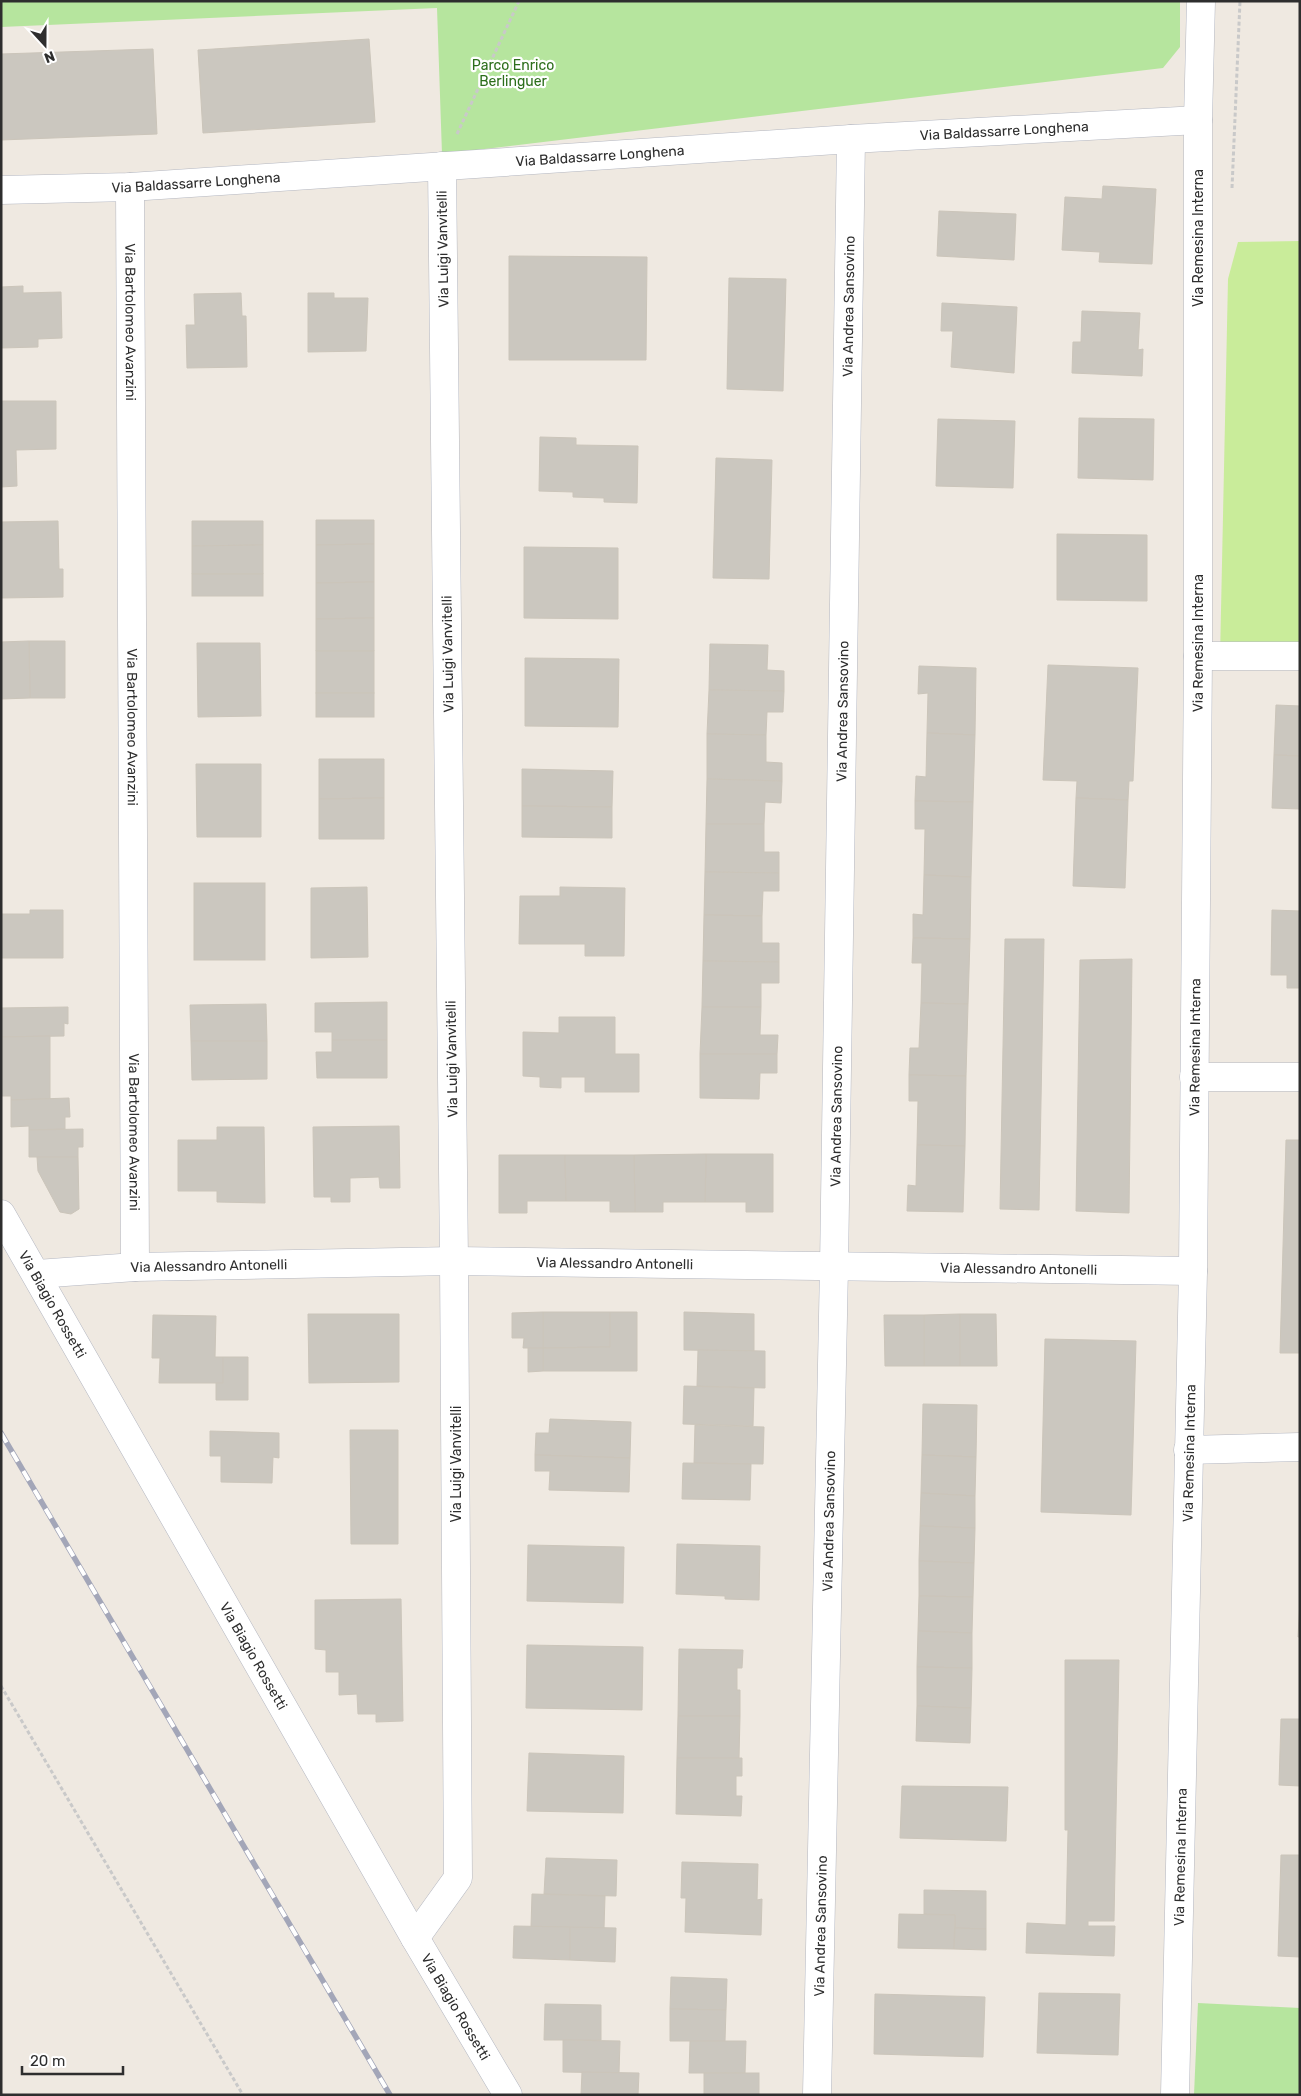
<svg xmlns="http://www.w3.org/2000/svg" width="1301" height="2096" viewBox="0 0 1301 2096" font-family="Rubik,sans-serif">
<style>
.green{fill:#b6e59e}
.pitch{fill:#c9ec9a}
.building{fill:#cbc7bf;stroke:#cbc5ba}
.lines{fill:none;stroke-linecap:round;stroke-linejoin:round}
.street-casing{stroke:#b4b7c1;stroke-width:29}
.secondary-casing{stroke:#b4b7c1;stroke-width:29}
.path{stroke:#c9c9c9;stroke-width:3;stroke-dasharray:4 2.5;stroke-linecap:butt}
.street{stroke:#fff;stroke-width:28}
.secondary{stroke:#fff;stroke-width:28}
.rail-casing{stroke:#a3a6b8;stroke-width:5.5}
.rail{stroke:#fff;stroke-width:4;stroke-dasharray:11;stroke-linecap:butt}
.labels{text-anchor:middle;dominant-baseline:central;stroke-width:4.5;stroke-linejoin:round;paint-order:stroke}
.park-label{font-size:14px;fill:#2c6e1b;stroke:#fff}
.street-label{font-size:14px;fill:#2e2e2e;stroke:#fff}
</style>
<rect width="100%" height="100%" fill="#efe9e1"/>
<g class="green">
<path d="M1 1H1180V47L1163 68 442 154 437 8 1 27Z"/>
<path d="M1198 2003 1300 2008V2095H1194Z"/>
</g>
<path class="pitch" d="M1300 241V658H1220L1228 279 1238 242Z"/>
<g class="building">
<path d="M369 39 375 122 203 133 198 50Z"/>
<path d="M153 49 157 134 1 140V54Z"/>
<path d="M1103 186 1156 189 1152 264 1099 262 1100 252 1062 250 1065 197 1102 199Z"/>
<path d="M939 211 1016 214 1014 260 937 256Z"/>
<path d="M509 256 647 257 646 360H509Z"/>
<path d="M729 278 786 279 783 391 727 389Z"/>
<path d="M23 286V293L61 292 62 338 38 339V347L1 348V287Z"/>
<path d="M241 293 242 316H246L247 367 187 368 186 325H195L194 294Z"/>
<path d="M308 293H334V298H368L366 351 308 352Z"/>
<path d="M942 303 1017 307 1014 373 951 367 953 331H941Z"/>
<path d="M1082 311 1140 313 1138 350 1143 349 1142 376 1072 373 1073 342H1081Z"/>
<path d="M1 401H56V449L16 450 17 486 1 487Z"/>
<path d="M1079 418 1154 419 1153 480 1078 478Z"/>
<path d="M938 419 1015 421 1013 488 936 486Z"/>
<path d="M540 437 576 438V445L638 446 637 503 604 502V498L573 497V492L539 491Z"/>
<path d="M716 458 772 460 769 579 713 578Z"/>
<path d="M316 520H374V544L316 545Z"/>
<path d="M58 521 59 569H63V597L1 598V522Z"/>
<path d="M192 521H263V545L192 546Z"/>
<path d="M1057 534 1147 535V601L1057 600Z"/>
<path d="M374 544V582L316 583V545Z"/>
<path d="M263 545V574H192V546Z"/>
<path d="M524 547 618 548V619L524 618Z"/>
<rect x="192" y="574" width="71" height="22"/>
<path d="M374 582V618L316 619V583Z"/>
<path d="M374 618V651H316V619Z"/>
<path d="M29 641H65V698H30Z"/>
<path d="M29 641 30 698 1 699V642Z"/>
<path d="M197 643H260L261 716 198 717Z"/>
<path d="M710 644 768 645 767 670 784 671V691L709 690Z"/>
<rect x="316" y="651" width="58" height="42"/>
<path d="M525 658 619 659 618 727 525 726Z"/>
<path d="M1048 665 1138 668 1133 781H1129L1128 800 1076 798 1077 781 1043 780Z"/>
<path d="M919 666 976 668 975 735 927 733 928 693 918 694Z"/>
<path d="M709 690 784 691 783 712H767L766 735 707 734Z"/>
<rect x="316" y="693" width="58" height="24"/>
<path d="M1276 705 1300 706V756L1274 755Z"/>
<path d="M927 733 975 735 973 802 915 801 916 776 926 777Z"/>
<path d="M707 734 766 735V762L782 763V781L707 779Z"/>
<path d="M1274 755 1300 756V809L1272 808Z"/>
<path d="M319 759H384V798L319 799Z"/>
<path d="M196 764H261V837H197Z"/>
<path d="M522 769 613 771 612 807 522 806Z"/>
<path d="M707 779 782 781 781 803 765 802 764 824H706Z"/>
<path d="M384 798V839H319V799Z"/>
<path d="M1076 798 1128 800 1125 888 1073 886Z"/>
<path d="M915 801 973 802 971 877 924 875 925 829H915Z"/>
<path d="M522 806 612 807V838L522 837Z"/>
<path d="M706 824H764V852H779V873L705 872Z"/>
<path d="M705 872 779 873V891H763L762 916 704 915Z"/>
<path d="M924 875 971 877 970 939 913 938V914L923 915Z"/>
<rect x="194" y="883" width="71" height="77"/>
<path d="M367 887 368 957 311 958V888Z"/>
<path d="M560 887 625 888 624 956H585V944H519L520 896H560Z"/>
<path d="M30 910H63V958H1V914H30Z"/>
<path d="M1272 910 1300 911V988H1287V975H1271Z"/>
<path d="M704 915 762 916V943H779V962L703 961Z"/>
<path d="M913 938 970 939 968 1004 921 1003 922 963H912Z"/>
<path d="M1005 939H1044L1039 1210 1000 1209Z"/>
<path d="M1132 959 1129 1213 1076 1211 1080 960Z"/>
<path d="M703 961 779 962V983H761V1007H702Z"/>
<path d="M387 1002V1040H332V1032H315V1003Z"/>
<path d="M921 1003 968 1004 966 1076 909 1075 910 1048H919Z"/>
<path d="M266 1004 267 1041H191L190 1005Z"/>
<path d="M68 1007V1024L64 1023V1036L1 1037V1008Z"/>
<path d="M702 1007H761L760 1035H778L777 1054H700Z"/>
<path d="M559 1017H615V1054H639V1092H585V1077H561V1088L540 1087V1077L523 1076V1032L559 1033Z"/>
<path d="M50 1036V1099L11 1100V1096H1V1037Z"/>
<path d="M332 1040H387V1078H317L316 1052H332Z"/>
<path d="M191 1041H267V1079L192 1080Z"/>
<path d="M700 1054H777V1073H760L759 1099 700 1098Z"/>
<path d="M909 1075 966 1076 965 1146 917 1145 918 1101H909Z"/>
<path d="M69 1098 70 1117H65V1129L29 1130V1126L11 1127V1100Z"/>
<path d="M399 1126 400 1188H380L379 1177 350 1178V1202H331V1197H314L313 1127Z"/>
<path d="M217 1127H264L265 1203 217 1202V1191H178V1140H217Z"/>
<path d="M83 1129V1147H78V1157H29V1130Z"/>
<path d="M1286 1140H1300V1353H1280Z"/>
<path d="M917 1145 965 1146 963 1212 907 1211 908 1185 916 1186Z"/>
<path d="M706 1154H773V1212H746V1202H705Z"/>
<path d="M706 1154 705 1202H663V1212H635L634 1155Z"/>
<path d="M499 1155H565L566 1201H527V1213H499Z"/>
<path d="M565 1155H634L635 1212H610V1201H566Z"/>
<path d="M37 1157H78L79 1209 71 1214 60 1212 38 1171Z"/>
<path d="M543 1312H610V1347L543 1348Z"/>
<path d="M543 1312V1348H523L524 1338H512V1313Z"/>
<path d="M610 1312H637V1371H543V1348L610 1347Z"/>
<path d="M684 1312 754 1314V1351L684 1350Z"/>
<path d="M308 1314H399V1382L309 1383Z"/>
<path d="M960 1314V1366H924V1315Z"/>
<path d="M960 1314H996L997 1366H960Z"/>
<path d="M153 1315 216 1316 215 1357H223V1383H159L160 1358H152Z"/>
<path d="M884 1315H924V1366H885Z"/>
<path d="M1045 1339 1136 1341 1131 1515 1041 1512Z"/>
<path d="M528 1348H543V1371L528 1372Z"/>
<path d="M698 1350 765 1351V1388L697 1386Z"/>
<path d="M223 1357H248V1400H216V1383H223Z"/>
<path d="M684 1386 754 1388 753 1426 683 1424Z"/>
<path d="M923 1404 977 1405 976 1457 922 1455Z"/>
<path d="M550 1419 631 1422 630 1458 535 1455 536 1433H549Z"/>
<path d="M695 1425 764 1427 763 1464 694 1463Z"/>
<path d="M350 1430H398V1544H351Z"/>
<path d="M210 1431 279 1433V1458L273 1457 272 1483 221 1482V1456H210Z"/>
<path d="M535 1455 630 1458 629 1492 549 1490 550 1471H535Z"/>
<path d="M922 1455 976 1457 975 1496 921 1493Z"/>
<path d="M683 1463 751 1464 750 1500 682 1499Z"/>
<path d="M921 1493 975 1496V1528L920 1526Z"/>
<path d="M920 1526 975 1528 974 1563 919 1561Z"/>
<path d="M677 1544 760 1546 759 1600 725 1599V1596L676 1594Z"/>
<path d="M528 1545 624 1547 623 1603 527 1601Z"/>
<path d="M919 1561 974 1563 973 1597 919 1596Z"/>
<path d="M919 1596 973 1597 972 1633 918 1631Z"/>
<path d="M401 1599 403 1721 376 1722V1714H358L357 1694 339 1695V1672H326V1650L315 1649V1600Z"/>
<path d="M1300 1602V1637H1298Z"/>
<path d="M918 1631 972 1633V1668L917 1667Z"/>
<path d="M527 1645 643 1647 642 1710 526 1708Z"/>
<path d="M679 1649 743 1650 742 1668H737V1690H740V1716H678Z"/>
<path d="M1065 1660H1119L1114 1921H1088V1926H1115L1114 1956 1026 1953 1027 1923 1066 1925 1068 1830H1065Z"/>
<path d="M917 1667 972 1668 971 1708 917 1706Z"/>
<path d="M917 1706 971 1708 970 1743 916 1741Z"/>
<path d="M678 1716H740L739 1758H677Z"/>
<path d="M1281 1719H1300V1786L1279 1785Z"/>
<path d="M529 1753 624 1756 623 1813 527 1811Z"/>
<path d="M677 1758H742V1776H736V1796H742L741 1816 676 1814Z"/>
<path d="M902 1786 1008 1787 1006 1841 900 1838Z"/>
<path d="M1281 1855H1300V1957L1278 1956Z"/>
<path d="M546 1858 617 1860 616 1896 544 1894Z"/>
<path d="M682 1862 758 1864 757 1900 762 1899 761 1935 685 1932 686 1898H681Z"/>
<path d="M924 1890 986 1891V1929L955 1928V1915L924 1914Z"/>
<path d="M532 1894 605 1896 604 1928 531 1927Z"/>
<path d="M899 1914 955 1915 954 1949 898 1948Z"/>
<path d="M514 1926 570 1927V1960L513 1958Z"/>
<path d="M570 1927 616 1928 615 1962 570 1960Z"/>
<path d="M955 1928 986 1929V1950L954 1949Z"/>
<path d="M671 1977 727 1979 726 2010 670 2009Z"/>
<path d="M1039 1993 1120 1994 1118 2055 1037 2053Z"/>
<path d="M875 1994 985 1997 983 2057 874 2054Z"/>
<path d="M545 2004 601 2005V2040H544Z"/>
<path d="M670 2009 726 2010 725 2041H670Z"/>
<path d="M563 2040 620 2041 619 2073 563 2072Z"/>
<path d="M690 2041H746L745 2073H689Z"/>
<path d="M582 2072 639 2073 638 2095H581Z"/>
<rect x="704" y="2073" width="55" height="22"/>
</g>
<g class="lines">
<defs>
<g id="street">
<path id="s1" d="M130 187 135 1267"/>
<path id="s2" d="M1 190 130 187 851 139 1198 120"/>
<path d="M1198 656H1300"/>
<path d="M1194 1077H1300"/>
<path id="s3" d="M1 1214 415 1938 508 2095"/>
<path id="s4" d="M37 1274 135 1267 454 1261 1193 1271"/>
<path d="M1188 1450 1300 1447"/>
<path d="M415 1938 458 1878 454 1261 442 166"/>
<path id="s5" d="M817 2095 834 1267 851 139"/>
</g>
<g id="secondary">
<path id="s6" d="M1175 2095 1193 1271 1198 656V120L1201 1"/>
</g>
</defs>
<use href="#street" class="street-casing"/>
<use href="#secondary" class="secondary-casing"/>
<g class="path">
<path d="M457 134 519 1"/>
<path d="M1232 188 1240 1"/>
<path d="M1 1686 243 2095"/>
</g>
<use href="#street" class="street"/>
<use href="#secondary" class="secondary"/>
<defs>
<path id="rail" d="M1 1433 390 2095"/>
</defs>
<use href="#rail" class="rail-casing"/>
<use href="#rail" class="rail"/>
</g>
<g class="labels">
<g class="park-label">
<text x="513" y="65">Parco Enrico<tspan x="513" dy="16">Berlinguer</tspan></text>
</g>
<g class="street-label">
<text stroke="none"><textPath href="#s2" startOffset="1005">Via Baldassarre Longhena</textPath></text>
<text stroke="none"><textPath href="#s2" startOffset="600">Via Baldassarre Longhena</textPath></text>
<text stroke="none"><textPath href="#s2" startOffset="195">Via Baldassarre Longhena</textPath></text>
<text transform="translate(1198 238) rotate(-90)">Via Remesina Interna</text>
<text transform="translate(443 249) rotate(-91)">Via Luigi Vanvitelli</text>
<text stroke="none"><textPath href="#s5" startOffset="1789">Via Andrea Sansovino</textPath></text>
<text stroke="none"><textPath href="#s1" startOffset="135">Via Bartolomeo Avanzini</textPath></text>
<text stroke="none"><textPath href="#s6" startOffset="1452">Via Remesina Interna</textPath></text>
<text transform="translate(448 654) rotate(-91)">Via Luigi Vanvitelli</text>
<text stroke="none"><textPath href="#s5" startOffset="1384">Via Andrea Sansovino</textPath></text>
<text stroke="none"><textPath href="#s1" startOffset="540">Via Bartolomeo Avanzini</textPath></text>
<text stroke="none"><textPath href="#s6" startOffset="1048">Via Remesina Interna</textPath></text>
<text transform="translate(452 1059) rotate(-91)">Via Luigi Vanvitelli</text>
<text stroke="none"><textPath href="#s5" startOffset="979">Via Andrea Sansovino</textPath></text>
<text stroke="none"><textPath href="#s1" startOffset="945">Via Bartolomeo Avanzini</textPath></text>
<text stroke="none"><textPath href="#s4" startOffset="578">Via Alessandro Antonelli</textPath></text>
<text stroke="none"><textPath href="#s4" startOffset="172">Via Alessandro Antonelli</textPath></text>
<text stroke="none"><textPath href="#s4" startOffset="982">Via Alessandro Antonelli</textPath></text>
<text stroke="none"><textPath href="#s3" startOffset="104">Via Biagio Rossetti</textPath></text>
<text stroke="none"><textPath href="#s6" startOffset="642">Via Remesina Interna</textPath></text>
<text transform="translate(456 1464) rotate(-90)">Via Luigi Vanvitelli</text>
<text stroke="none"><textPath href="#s5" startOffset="574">Via Andrea Sansovino</textPath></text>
<text stroke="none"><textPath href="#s3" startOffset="509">Via Biagio Rossetti</textPath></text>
<text stroke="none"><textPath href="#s6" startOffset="238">Via Remesina Interna</textPath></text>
<text stroke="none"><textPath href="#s5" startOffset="169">Via Andrea Sansovino</textPath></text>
<text stroke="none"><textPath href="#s3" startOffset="914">Via Biagio Rossetti</textPath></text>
</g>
</g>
<rect width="1301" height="2096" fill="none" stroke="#2e2e2e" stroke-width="5"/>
<g transform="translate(45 45) rotate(159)" stroke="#ffffff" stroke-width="4" paint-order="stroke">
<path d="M0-4L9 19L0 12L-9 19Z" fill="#2e2e2e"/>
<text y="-8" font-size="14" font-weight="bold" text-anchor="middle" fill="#2e2e2e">N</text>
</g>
<path d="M22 2066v8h101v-8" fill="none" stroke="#2e2e2e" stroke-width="2.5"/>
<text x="30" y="2066" font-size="15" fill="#2e2e2e" stroke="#ffffff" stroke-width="4" paint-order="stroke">20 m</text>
</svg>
